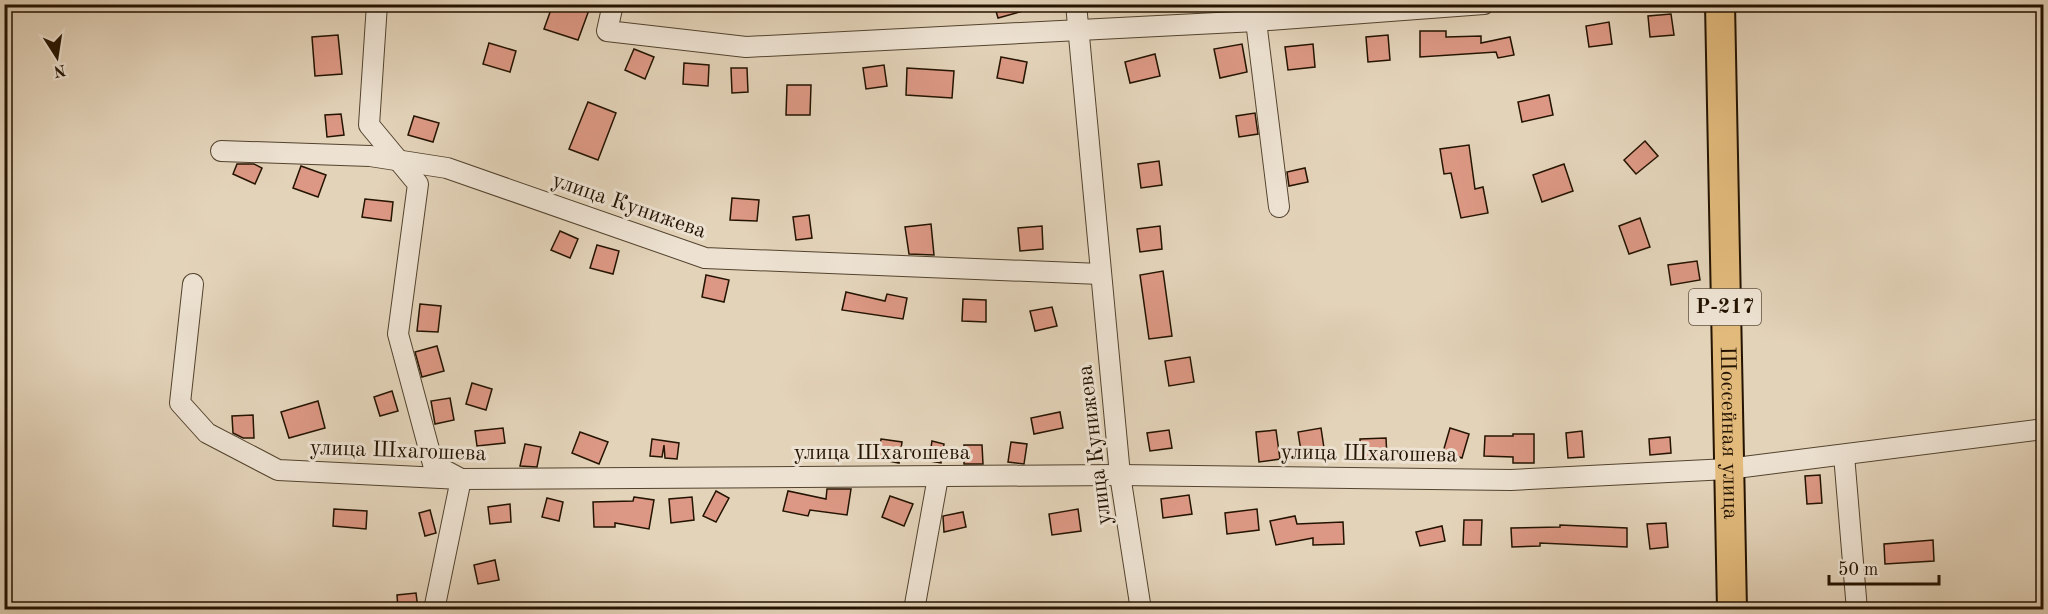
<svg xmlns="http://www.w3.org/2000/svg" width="2048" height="614" viewBox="0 0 2048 614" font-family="'Old Standard TT',serif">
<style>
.building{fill:#dc9884;stroke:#231300;stroke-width:1.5}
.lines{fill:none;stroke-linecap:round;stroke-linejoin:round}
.minor-casing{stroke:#53432e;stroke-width:22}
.highway-casing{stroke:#231300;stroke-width:32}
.minor{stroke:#ede2d2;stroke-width:20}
.highway{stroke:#e2ba7c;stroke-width:28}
.labels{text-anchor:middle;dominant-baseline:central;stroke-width:6;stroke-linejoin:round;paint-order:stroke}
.shield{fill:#ede2d2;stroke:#60513f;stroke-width:1.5}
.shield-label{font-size:21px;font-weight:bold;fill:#231300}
.street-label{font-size:22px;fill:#231300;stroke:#ede2d2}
</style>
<rect width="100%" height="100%" fill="#e3d3b9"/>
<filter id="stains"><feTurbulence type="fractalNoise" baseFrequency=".00333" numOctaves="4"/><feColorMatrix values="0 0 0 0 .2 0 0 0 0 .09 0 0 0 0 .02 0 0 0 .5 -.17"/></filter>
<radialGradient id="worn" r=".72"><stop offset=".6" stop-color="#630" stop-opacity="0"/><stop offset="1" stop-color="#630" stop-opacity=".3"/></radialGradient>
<g class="building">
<path d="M553 4H574L589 10 578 40 544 29Z"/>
<path d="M994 4H1034V8L998 18Z"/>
<path d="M1671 14 1674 35 1650 37 1648 16Z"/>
<path d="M1609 22 1612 44 1589 47 1586 26Z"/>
<path d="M1420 31H1446V37L1481 36V43L1510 37 1514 55 1498 58 1496 52 1420 57Z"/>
<path d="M338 35 342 74 315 76 312 37Z"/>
<path d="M1388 35 1390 60 1368 62 1366 37Z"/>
<path d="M489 43 516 51 510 72 483 64Z"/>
<path d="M1242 44 1247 72 1220 78 1214 49Z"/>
<path d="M1313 44 1315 67 1288 70 1285 47Z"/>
<path d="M634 49 654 57 645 79 625 70Z"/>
<path d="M1155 54 1160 76 1130 83 1125 62Z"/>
<path d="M1001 57 1027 62 1023 83 997 78Z"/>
<path d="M684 63 709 65 708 86 683 84Z"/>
<path d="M884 65 887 86 866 89 863 68Z"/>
<path d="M731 68H747L748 92 732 93Z"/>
<path d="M907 68 954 71 952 98 906 95Z"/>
<path d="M787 85H811L810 115H786Z"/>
<path d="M1549 95 1553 115 1522 122 1518 102Z"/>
<path d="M588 102 616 113 598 160 569 149Z"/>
<path d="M1255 113 1258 134 1239 137 1236 116Z"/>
<path d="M341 114 344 135 327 137 325 115Z"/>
<path d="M414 116 439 123 433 142 408 135Z"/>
<path d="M1645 141 1658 156 1636 174 1624 160Z"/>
<path d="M1469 145 1475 189 1483 187 1488 213 1461 218 1451 173 1444 174 1440 149Z"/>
<path d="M1159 161 1162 185 1141 188 1138 164Z"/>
<path d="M237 164H254L262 168 255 184 233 174Z"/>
<path d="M1564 164 1573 191 1542 202 1533 175Z"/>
<path d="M301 166 326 175 318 197 293 188Z"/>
<path d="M1305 168 1308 182 1289 186 1287 172Z"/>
<path d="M732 198 759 200 757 221 730 220Z"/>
<path d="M365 199 393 202 391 221 362 217Z"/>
<path d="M809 215 812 238 796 240 793 217Z"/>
<path d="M1640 218 1650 247 1629 254 1619 226Z"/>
<path d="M931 224 934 255 909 254 905 227Z"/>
<path d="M1042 226 1043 249 1020 251 1018 228Z"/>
<path d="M1160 226 1162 249 1140 252 1137 229Z"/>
<path d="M560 231 578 239 570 258 551 250Z"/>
<path d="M597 245 619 251 613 274 590 268Z"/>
<path d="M1697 261 1700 280 1671 285 1668 265Z"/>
<path d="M1163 271 1172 336 1149 339 1140 275Z"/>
<path d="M706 275 729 280 724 302 702 297Z"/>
<path d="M846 292 885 301 887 294 907 298 903 319 842 310Z"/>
<path d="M963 299 986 300V322L962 321Z"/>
<path d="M420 304 441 306 438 332 417 331Z"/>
<path d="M1052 307 1057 326 1035 331 1030 311Z"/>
<path d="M437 346 444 371 422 377 415 352Z"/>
<path d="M1190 357 1194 382 1169 386 1165 361Z"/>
<path d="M472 383 492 389 486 410 466 404Z"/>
<path d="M392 391 398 411 380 416 374 397Z"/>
<path d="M450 398 454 420 435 424 431 401Z"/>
<path d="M318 401 325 428 289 438 281 412Z"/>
<path d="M1060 412 1063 428 1034 434 1031 418Z"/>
<path d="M253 415 254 438H243L233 433 232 416Z"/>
<path d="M503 428 505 443 477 446 475 431Z"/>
<path d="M1321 428 1324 448 1301 451 1298 432Z"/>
<path d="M1450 428 1469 434 1462 458 1443 452Z"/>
<path d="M1169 430 1172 448 1150 451 1147 433Z"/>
<path d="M1276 430 1280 459 1259 462 1256 432Z"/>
<path d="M1582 431 1584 457 1568 458 1566 433Z"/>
<path d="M580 432 608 442 599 464 572 453Z"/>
<path d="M1513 434H1534V463H1513V457L1484 456 1485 436H1513Z"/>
<path d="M1670 437 1671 453 1650 455 1649 439Z"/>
<path d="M1386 438 1387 458 1361 459 1360 439Z"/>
<path d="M652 439 679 443 677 459 665 458 664 445 662 457 650 456Z"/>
<path d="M881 439 902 442 899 463 878 459Z"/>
<path d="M932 441 944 444 941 463 929 461Z"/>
<path d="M1011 442 1027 444 1024 464 1008 462Z"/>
<path d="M525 444 541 447 537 467 520 466Z"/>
<path d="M964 445H982L983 464H964Z"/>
<path d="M1820 475 1822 503 1807 504 1805 476Z"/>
<path d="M827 489H851L847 515 810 510 808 516 783 511 788 491 826 499Z"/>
<path d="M716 491 729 498 716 522 703 516Z"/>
<path d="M1189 495 1192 514 1163 518 1161 499Z"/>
<path d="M890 496 913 504 904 526 882 517Z"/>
<path d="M634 497 654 500 649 529 615 523V527H594L593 502 633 501Z"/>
<path d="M692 497 694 520 671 523 669 499Z"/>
<path d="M547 498 563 502 559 521 542 517Z"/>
<path d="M510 504 511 522 490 524 488 507Z"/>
<path d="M334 509 367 511 366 529 333 526Z"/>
<path d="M1078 509 1081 531 1052 535 1049 514Z"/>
<path d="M1257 509 1259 530 1227 534 1225 513Z"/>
<path d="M430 510 436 533 425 536 419 513Z"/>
<path d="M963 512 966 527 944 532 943 516Z"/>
<path d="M1295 516 1297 524 1343 522 1344 544 1313 545V538L1276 545 1270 521Z"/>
<path d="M1464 520H1482L1481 545H1463Z"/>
<path d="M1666 523 1668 547 1650 549 1647 524Z"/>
<path d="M1560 525 1627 528V547L1540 543V546L1512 547 1511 528 1560 527Z"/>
<path d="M1442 526 1445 541 1420 546 1416 532Z"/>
<path d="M1933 540 1934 561 1885 564 1884 544Z"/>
<path d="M495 560 499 580 478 584 474 565Z"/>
<path d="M416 593 418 609H398L397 595Z"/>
</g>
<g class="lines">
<defs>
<g id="minor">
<path d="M377 4 369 125 418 184 398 334 433 464 461 479 434 610"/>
<path d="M613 4 607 31 746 47 1256 21 1484 4"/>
<path d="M1076 4 1120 475 1141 610"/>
<path d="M1256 21 1279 207"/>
<path d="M221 151 370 156 447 168 705 258 1100 274"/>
<path d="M193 284 180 403 207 433 278 470 461 479 1120 475 1511 480 1728 469 2044 429"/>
<path d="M1844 455 1857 610"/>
<path d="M914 610 938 477"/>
</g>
<g id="highway">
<path id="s1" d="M1720 4 1732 610"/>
</g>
</defs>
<use href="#minor" class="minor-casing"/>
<use href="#highway" class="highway-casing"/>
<use href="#minor" class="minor"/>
<use href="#highway" class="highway"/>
</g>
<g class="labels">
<rect class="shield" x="1689" y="289" width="72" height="36" rx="4.5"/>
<g class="shield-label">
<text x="1725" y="307">Р-217</text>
</g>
<g class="street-label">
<text transform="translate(629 206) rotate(19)">улица Кунижева</text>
<text stroke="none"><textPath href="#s1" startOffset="429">Шоссейная улица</textPath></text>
<text transform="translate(1095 445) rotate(-97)">улица Кунижева</text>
<text transform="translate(398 451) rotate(2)">улица Шхагошева</text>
<text x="882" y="453">улица Шхагошева</text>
<text transform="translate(1369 454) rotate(1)">улица Шхагошева</text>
</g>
</g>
<rect width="2048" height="614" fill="none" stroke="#e3d3b9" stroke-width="24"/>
<rect x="6" y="6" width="2036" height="602" fill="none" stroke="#231300" stroke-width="3"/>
<rect x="12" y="12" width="2024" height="590" fill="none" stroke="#231300" stroke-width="1.5"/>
<g transform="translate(57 57) rotate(168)" stroke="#ede2d2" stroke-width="4.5" paint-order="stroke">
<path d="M0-4.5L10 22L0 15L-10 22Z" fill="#231300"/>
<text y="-9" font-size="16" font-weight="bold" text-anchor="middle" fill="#231300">N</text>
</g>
<path d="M1829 575v9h110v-9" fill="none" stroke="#231300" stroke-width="3"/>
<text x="1838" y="575" font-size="18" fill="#231300" stroke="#ede2d2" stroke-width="4.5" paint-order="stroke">50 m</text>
<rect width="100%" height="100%" filter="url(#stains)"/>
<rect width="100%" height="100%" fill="url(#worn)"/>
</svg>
